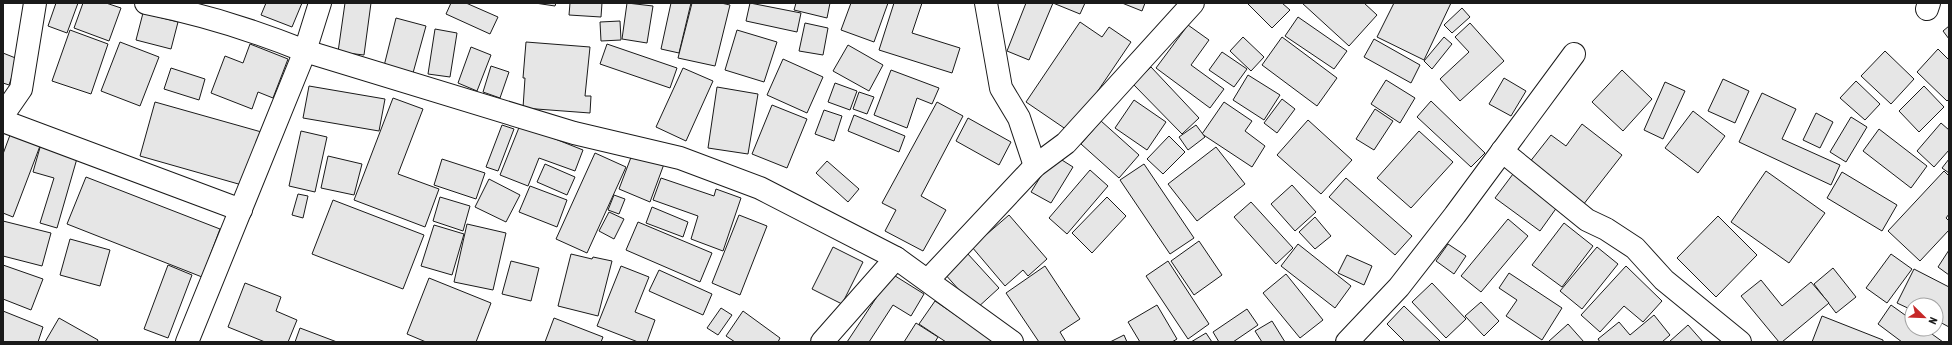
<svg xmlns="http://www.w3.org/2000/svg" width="1952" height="345" viewBox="0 0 1952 345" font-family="'Asap Condensed',sans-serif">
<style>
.building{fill:#e6e6e6;stroke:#1a1a1a}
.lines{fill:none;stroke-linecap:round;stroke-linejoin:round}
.street-casing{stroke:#1a1a1a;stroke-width:24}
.street{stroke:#fff;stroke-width:22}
</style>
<rect width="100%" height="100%" fill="#fff"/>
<g class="building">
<path d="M56 3H78L67 33 48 26Z"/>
<path d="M83 3H106L121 8 109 41 74 28Z"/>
<path d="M266 3H302L292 27 261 15Z"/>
<path d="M345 3H371L364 55 338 52Z"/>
<path d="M451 3H466L498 17 490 34 446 14Z"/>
<path d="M535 3H556L555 6Z"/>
<path d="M570 3H602L601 17 569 15Z"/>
<path d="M627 3 653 6 647 43 622 39Z"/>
<path d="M671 3H691L679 53 661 49Z"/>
<path d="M692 3H721L730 5 715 66 678 58Z"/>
<path d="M750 3 801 13 797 32 746 21Z"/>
<path d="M796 3H830L827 18 794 10Z"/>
<path d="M851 3H888L874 42 841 30Z"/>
<path d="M894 3H922L912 33 960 48 952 73 879 50Z"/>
<path d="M1026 3H1085L1080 14 1053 3 1029 60 1007 51Z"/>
<path d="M1122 3H1145L1142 11Z"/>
<path d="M1247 3H1282L1290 10 1272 28Z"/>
<path d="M1302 3H1364L1377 15 1349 46Z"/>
<path d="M1394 3H1451L1424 60 1377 37Z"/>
<path d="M1462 8 1470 17 1452 33 1444 25Z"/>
<path d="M143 13 178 22 171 49 136 40Z"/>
<path d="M1298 17 1347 51 1334 69 1285 36Z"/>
<path d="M396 18 426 26 413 73 384 66Z"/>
<path d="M620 21 621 40 601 41 600 22Z"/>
<path d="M1080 22 1102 37 1109 27 1131 42 1070 132 1026 102Z"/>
<path d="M805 23 828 28 823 55 799 51Z"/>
<path d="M1470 23 1504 61 1460 101 1440 79 1469 52 1455 37Z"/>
<path d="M1188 25 1209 40 1191 65 1224 89 1210 108 1156 68Z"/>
<path d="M1949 26V39L1943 31Z"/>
<path d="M435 29 457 33 450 77 428 74Z"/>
<path d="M70 30 108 44 91 94 52 81Z"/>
<path d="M737 30 777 42 764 82 725 70Z"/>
<path d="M1243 37 1264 57 1251 71 1230 51Z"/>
<path d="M1282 37 1337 78 1317 106 1262 65Z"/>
<path d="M1444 37 1452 44 1432 69 1424 61Z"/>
<path d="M1374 39 1420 65 1411 83 1364 57Z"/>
<path d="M120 42 159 57 140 106 101 91Z"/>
<path d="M526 42 590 47 585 96H591L590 113 523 108 525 78H523Z"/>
<path d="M250 44 288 59 273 98 258 92 252 109 211 93 225 56 243 63Z"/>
<path d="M607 44 677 68 670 88 600 64Z"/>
<path d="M848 45 883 65 869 91 833 71Z"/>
<path d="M471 47 491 55 477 91 458 83Z"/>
<path d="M1938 49 1949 60V99L1947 101 1917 72Z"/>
<path d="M1885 51 1914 79 1891 104 1861 76Z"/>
<path d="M1222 52 1247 69 1234 87 1209 70Z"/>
<path d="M3 53 18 59 9 85 3 83Z"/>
<path d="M783 59 823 77 807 113 767 95Z"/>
<path d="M491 66 509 72 500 98 483 92Z"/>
<path d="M1151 67 1199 118 1182 134 1133 84Z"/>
<path d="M171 68 205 79 199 100 164 89Z"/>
<path d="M683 68 713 81 686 141 656 127Z"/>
<path d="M891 70 939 88 932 104 917 98 907 128 874 115Z"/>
<path d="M1622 70 1652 99 1623 131 1592 102Z"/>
<path d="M1248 75 1280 95 1264 120 1233 100Z"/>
<path d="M1504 78 1526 91 1511 116 1489 104Z"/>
<path d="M1723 79 1749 91 1735 123 1708 111Z"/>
<path d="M1386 80 1415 98 1400 123 1371 104Z"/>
<path d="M1856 81 1880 104 1865 120 1840 98Z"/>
<path d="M1665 82 1685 91 1663 139 1644 130Z"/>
<path d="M835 83 857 91 850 110 828 102Z"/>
<path d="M309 86 385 99 379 131 303 118Z"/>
<path d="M1924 86 1944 107 1919 132 1899 111Z"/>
<path d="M717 87 758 94 748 154 708 148Z"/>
<path d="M859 92 874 97 867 114 853 109Z"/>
<path d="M1762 93 1796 109 1782 139 1840 165 1831 185 1739 142Z"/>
<path d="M393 98 423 109 398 174 439 189 425 227 354 200Z"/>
<path d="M1282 99 1295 109 1277 133 1264 123Z"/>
<path d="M1134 100 1166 122 1147 150 1115 128Z"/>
<path d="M1431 101 1485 153 1471 167 1417 117Z"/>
<path d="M155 102 265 133 249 187 140 156Z"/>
<path d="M937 102 963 116 921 196 946 210 923 251 885 231 896 210 882 203Z"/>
<path d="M1224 102 1252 121 1245 131 1265 146 1252 167 1202 134Z"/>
<path d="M772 105 807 119 787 168 752 154Z"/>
<path d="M1375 109 1393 121 1374 150 1356 139Z"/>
<path d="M824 110 842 116 834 141 815 134Z"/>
<path d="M1693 111 1725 136 1698 173 1665 148Z"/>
<path d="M1816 113 1833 122 1820 148 1803 140Z"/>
<path d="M854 115 905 136 899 152 848 131Z"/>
<path d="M1851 117 1867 127 1846 162 1830 152Z"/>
<path d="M968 118 1011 142 999 165 956 141Z"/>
<path d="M1308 120 1352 160 1321 194 1277 155Z"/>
<path d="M1101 121 1139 155 1119 178 1081 144Z"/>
<path d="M1941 123 1949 130V150L1934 167 1917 151Z"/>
<path d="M1582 124 1622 155 1583 205 1529 163 1551 135 1566 146Z"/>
<path d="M502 125 514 129 498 171 486 167Z"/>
<path d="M520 125 583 150 575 171 539 158 528 186 500 175Z"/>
<path d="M1196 125 1205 137 1188 150 1179 137Z"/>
<path d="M1879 129 1927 166 1911 188 1863 151Z"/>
<path d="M301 131 327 137 315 192 289 186Z"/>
<path d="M1419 131 1453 162 1411 208 1377 178Z"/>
<path d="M10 135 40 146 13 217 3 213V154Z"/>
<path d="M1169 136 1185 152 1163 174 1147 159Z"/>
<path d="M41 144 78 155 57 228 40 223 54 178 33 172Z"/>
<path d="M1216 147 1245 184 1197 221 1168 184Z"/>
<path d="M633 152 664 164 650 202 619 189Z"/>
<path d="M595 153 626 167 587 253 556 239Z"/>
<path d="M1054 155 1073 167 1051 203 1031 192Z"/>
<path d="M328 156 362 164 354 195 321 188Z"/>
<path d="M442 159 485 173 476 199 434 185Z"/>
<path d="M1949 159V173L1942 168Z"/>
<path d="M827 161 859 189 848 202 816 173Z"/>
<path d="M545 164 575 177 567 195 537 182Z"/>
<path d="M1144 164 1194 238 1170 254 1120 180Z"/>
<path d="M1090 170 1108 186 1067 234 1049 218Z"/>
<path d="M1516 170 1560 203 1540 231 1495 198Z"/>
<path d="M1766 171 1825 213 1789 263 1731 222Z"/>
<path d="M1944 171 1949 176V214L1946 218 1949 221V230L1920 261 1888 231Z"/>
<path d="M1842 172 1897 205 1882 231 1827 198Z"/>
<path d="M86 177 220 229 202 277 67 224Z"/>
<path d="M661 178 714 196 716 189 741 198 723 251 691 239 698 216 653 200Z"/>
<path d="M1346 178 1412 236 1395 255 1329 197Z"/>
<path d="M489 179 520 195 506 222 475 207Z"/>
<path d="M1292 185 1316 212 1295 231 1271 204Z"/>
<path d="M530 186 567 200 557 227 519 212Z"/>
<path d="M298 194 308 196 303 218 292 215Z"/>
<path d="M614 195 625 199 619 214 608 210Z"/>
<path d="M440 197 470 206 463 231 433 221Z"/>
<path d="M1107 197 1126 216 1092 253 1072 233Z"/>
<path d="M333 200 424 235 403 289 312 254Z"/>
<path d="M1251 202 1293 248 1276 264 1234 217Z"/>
<path d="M652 207 688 222 683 237 646 223Z"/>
<path d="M609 212 624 219 614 239 599 231Z"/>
<path d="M739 215 767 226 740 295 712 283Z"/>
<path d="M1009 215 1047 259 1028 276 1023 270 1005 286 972 247Z"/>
<path d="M1718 216 1757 255 1716 297 1677 258Z"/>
<path d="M1315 217 1331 236 1315 249 1299 232Z"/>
<path d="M1508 219 1528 236 1481 292 1461 276Z"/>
<path d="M3 221 51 233 42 266 3 256Z"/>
<path d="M638 222 712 253 700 282 626 250Z"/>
<path d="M1564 223 1593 246 1562 287 1532 265Z"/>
<path d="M467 224 506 233 493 290 454 282Z"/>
<path d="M434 225 464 234 452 275 421 266Z"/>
<path d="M70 239 110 250 100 286 60 275Z"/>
<path d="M1199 241 1222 275 1194 295 1171 261Z"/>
<path d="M1298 244 1351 286 1335 308 1281 266Z"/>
<path d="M1448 244 1466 256 1454 274 1436 261Z"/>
<path d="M833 247 863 262 842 304 812 289Z"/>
<path d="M1597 247 1618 264 1582 309 1560 291Z"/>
<path d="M1949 250V275L1938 267Z"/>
<path d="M967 253 999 288 976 309 944 273Z"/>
<path d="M571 254 592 259 593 257 612 261 598 316 558 306Z"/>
<path d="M1891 254 1912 269 1887 303 1866 288Z"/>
<path d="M1347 255 1372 266 1364 285 1338 273Z"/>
<path d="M511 261 539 268 531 301 502 294Z"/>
<path d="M1168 261 1209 324 1188 339 1146 276Z"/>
<path d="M3 265 43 279 31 310 3 299Z"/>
<path d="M168 265 192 275 168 338 144 329Z"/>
<path d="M621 266 649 277 635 312 655 320 647 342H638L597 326Z"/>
<path d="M1045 266 1080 319 1060 332 1066 342H1039L1006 293Z"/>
<path d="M1626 266 1662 301 1643 322 1624 306 1600 332 1581 315Z"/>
<path d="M1833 268 1856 297 1836 313 1814 284Z"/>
<path d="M1914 269 1949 287V327L1936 320V305H1912V310L1897 303Z"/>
<path d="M659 270 712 294 703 315 649 291Z"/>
<path d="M1509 273 1562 308 1542 340 1506 316 1517 300 1499 288Z"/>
<path d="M892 274 924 294 911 316 893 305 869 342H847Z"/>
<path d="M1286 274 1323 320 1300 338 1263 293Z"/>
<path d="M429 278 491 303 476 342H426L407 334Z"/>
<path d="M1761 280 1782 306 1811 282 1829 303 1782 342H1779L1741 296Z"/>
<path d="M245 283 281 297 276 311 297 320 288 342H265L228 327Z"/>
<path d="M1432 283 1466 319 1446 338 1412 302Z"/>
<path d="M935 301 995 342H946L919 324Z"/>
<path d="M1481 302 1499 321 1484 336 1465 316Z"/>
<path d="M1157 305 1177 339 1172 342H1140L1128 322Z"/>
<path d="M1891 305 1912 320V329H1925L1943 342H1902L1878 324Z"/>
<path d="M1404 306 1441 342H1405L1387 324Z"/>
<path d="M721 308 732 315 718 335 707 328Z"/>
<path d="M1247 309 1258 325 1233 342H1219L1213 332Z"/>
<path d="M3 311 43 327 38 342H3Z"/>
<path d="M743 311 780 338 778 342H735L726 336Z"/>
<path d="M1654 315 1670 335 1662 342H1600L1598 339 1619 322 1630 335Z"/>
<path d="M1822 316 1883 340V342H1812Z"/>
<path d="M59 318 98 340 97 342H45Z"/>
<path d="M554 318 603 337 601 342H545Z"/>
<path d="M1272 321 1285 342H1262L1255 331Z"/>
<path d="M916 323 938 337 935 342H904Z"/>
<path d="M1568 324 1584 342H1548Z"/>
<path d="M1688 325 1703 342H1669Z"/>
<path d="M300 328 337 342H295Z"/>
<path d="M1206 333 1212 342H1191Z"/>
<path d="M1124 335 1127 342H1110Z"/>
</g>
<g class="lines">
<defs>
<g id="street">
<path d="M146 3C201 14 253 30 305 51L574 133 680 158 760 188 896 258 1012 342"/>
<path d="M986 3 1001 88 1019 118 1035 166"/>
<path d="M1927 9 1929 3"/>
<path d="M3 115 21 89 35 3"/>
<path d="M3 121 241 210"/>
<path d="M1502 151 1587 220 1606 229 1635 248 1664 280 1740 342"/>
<path d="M928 280 1035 166 1066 143 1193 3"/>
<path d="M187 342 305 51 320 3"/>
<path d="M822 342 896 258"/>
<path d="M1347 342 1399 287 1455 215 1574 54"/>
</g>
</defs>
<use href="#street" class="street-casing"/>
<use href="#street" class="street"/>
</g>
<rect width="1952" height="345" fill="none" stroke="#1a1a1a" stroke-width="8"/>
<g transform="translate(1924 317) rotate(113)"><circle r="19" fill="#ffffff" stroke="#a3a3a3"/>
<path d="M0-3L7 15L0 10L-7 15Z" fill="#c62828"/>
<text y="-6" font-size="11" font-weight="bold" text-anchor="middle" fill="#1a1a1a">N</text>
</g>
</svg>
